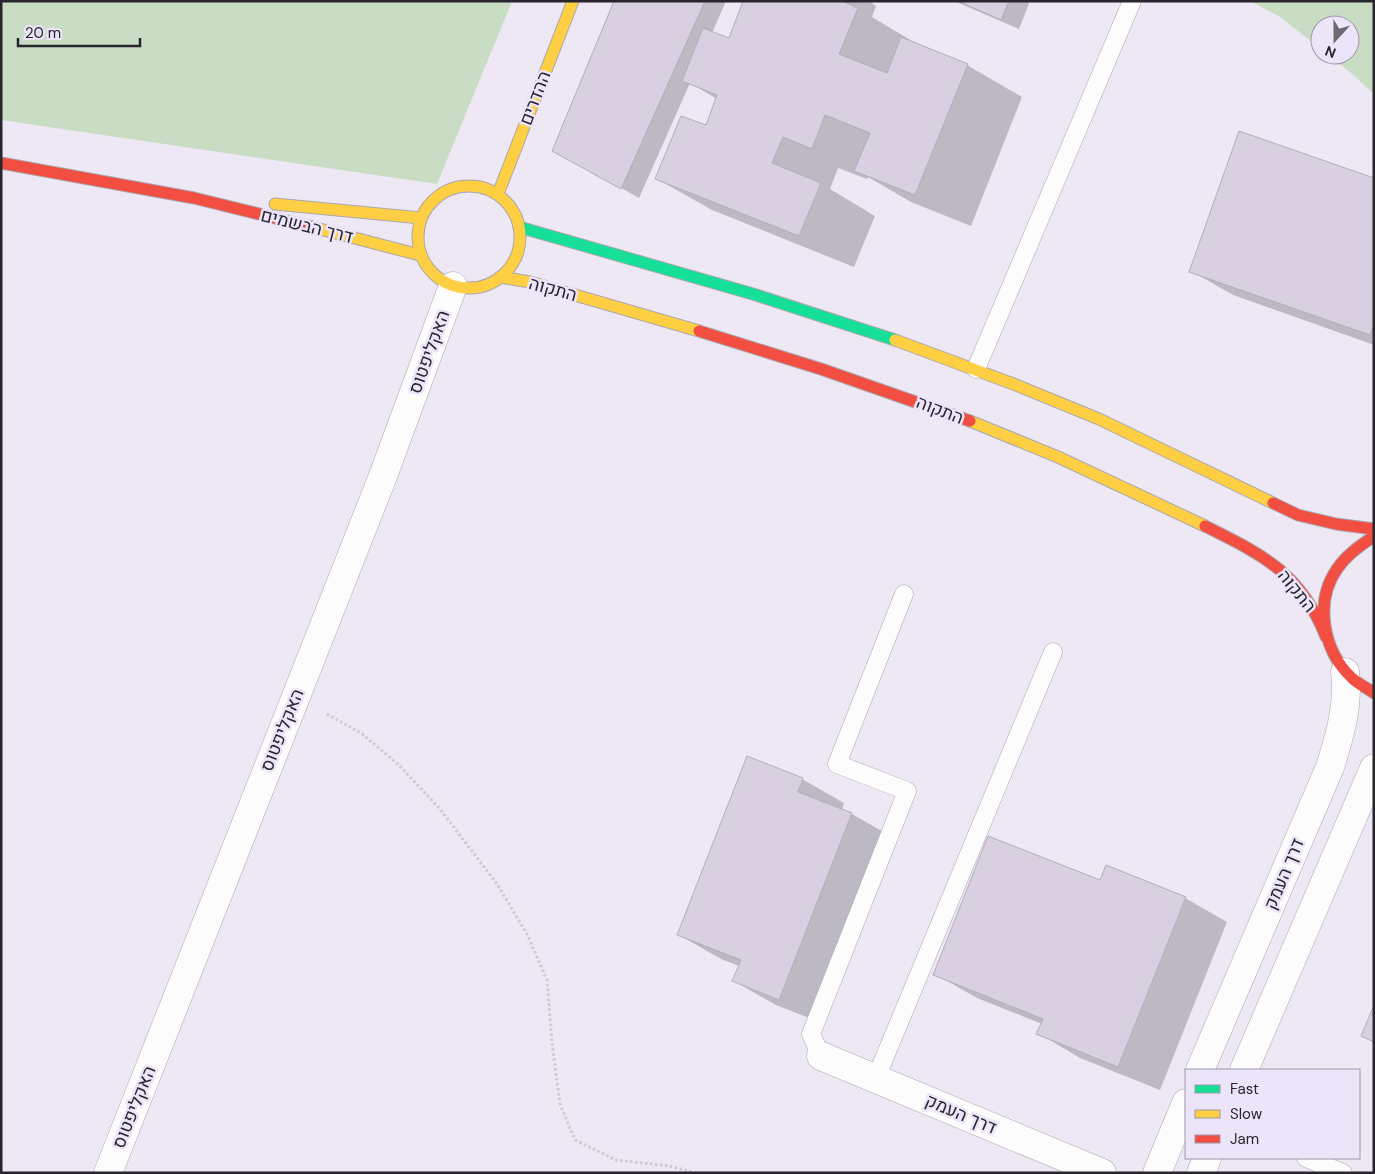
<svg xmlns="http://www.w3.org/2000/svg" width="1375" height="1174" viewBox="0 0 1375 1174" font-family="'DM Sans',Heebo,sans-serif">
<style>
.green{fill:#c9ddc5}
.shadow{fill:#0003}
.building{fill:#d8d0e1;stroke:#b2aeb6}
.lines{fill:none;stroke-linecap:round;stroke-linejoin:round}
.lane-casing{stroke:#aaa7af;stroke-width:19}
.street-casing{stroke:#aaa7af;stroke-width:29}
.fast-casing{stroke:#aaa7af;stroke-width:13}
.slow-casing{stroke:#aaa7af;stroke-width:13}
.jam-casing{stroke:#aaa7af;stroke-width:13}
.path{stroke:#cdccd0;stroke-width:3;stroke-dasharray:2.5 2.5;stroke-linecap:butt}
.lane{stroke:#fcfcfd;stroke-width:18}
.street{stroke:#fcfcfd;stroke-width:28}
.fast{stroke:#16e098;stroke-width:11}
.slow{stroke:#ffcf43;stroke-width:11}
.jam{stroke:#f24e42;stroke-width:11}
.labels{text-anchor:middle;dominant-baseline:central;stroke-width:5;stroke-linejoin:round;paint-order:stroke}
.street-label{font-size:18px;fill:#28252c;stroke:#ece4f8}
</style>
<rect width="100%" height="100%" fill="#ede8f4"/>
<g class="green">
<path d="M1 1H512L437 184 1 120Z"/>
<path d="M1250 1H1374V94L1351 73 1328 55H1350V25H1320V48L1280 17Z"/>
</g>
<g class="shadow">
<path d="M615 1H726L712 33 729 39 745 1H869L876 6 872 17 912 41V42L967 65 1022 97 971 226 911 202 868 177 867 179 838 168 830 189 875 216 854 267 712 210 657 179 706 127 717 99 690 83 639 198 554 150Z"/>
<path d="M954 1H1030L1019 29Z"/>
<path d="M1374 179V345L1233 295 1191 271Z"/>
<path d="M802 779 844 803 842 810 852 814 894 838 822 1023 776 1005 734 981 739 966 721 959 679 935Z"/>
<path d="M1101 882 1185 898 1227 922 1160 1090 1080 1058 1038 1033 1042 1024 977 998 935 974Z"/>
</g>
<g class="building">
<path d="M614 1H705L621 189 552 151Z"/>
<path d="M743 1H842L858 8 839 54 887 73 901 37 968 64 915 195 854 171 870 133 825 115 812 149 783 137 772 163 821 183 799 236 655 179 681 116 706 125 717 95 682 81 703 28 729 38Z"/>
<path d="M958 1H1009L1001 20Z"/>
<path d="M1239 131 1374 178V324L1370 335 1189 272Z"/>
<path d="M747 756 803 778 798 792 852 813 779 1000 732 981 741 960 677 935Z"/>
<path d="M988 836 1100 880 1106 865 1186 897 1118 1067 1036 1034 1043 1019 933 975Z"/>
<path d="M1374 1005V1042L1361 1036Z"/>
</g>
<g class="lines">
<defs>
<g id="lane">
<path d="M976 369 1132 1"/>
<path d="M821 1056 811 1034 907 791 837 764 904 594"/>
<path d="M876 1078 1053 652"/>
<path d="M1306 1158 1343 1173"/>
</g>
<g id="street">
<path d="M821 1056 1102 1173"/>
<path d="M1200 1070 1330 767C1340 735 1349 705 1345 672"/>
<path d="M1244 1070 1374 768"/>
<path d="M108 1173 383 476 453 286"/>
<path d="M1157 1173 1186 1103"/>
<path d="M1201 1173 1207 1158"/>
</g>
<path id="fast" d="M519 227 753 294 895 340"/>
<g id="slow">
<circle cx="469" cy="237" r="51"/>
<path d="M498 194 573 1"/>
<path d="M275 204 421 218"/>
<path d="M312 227 420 255"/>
<path d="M500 277 530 282 699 331"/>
<path d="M895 340 1016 385 1099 419 1273 503"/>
<path d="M970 421 1058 457 1205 526"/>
</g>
<g id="jam">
<path d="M1 163 194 198 312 227"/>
<path d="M699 331 821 369 970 421"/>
<path d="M1273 503 1298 515 1336 524 1374 529"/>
<path d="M1205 526C1263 555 1301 573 1326 637"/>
<path d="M1374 536C1360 546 1347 554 1337 569 1314 602 1323 651 1352 678 1358 684 1367 688 1374 693"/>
</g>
</defs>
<use href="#lane" class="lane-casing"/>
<use href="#street" class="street-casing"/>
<use href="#fast" class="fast-casing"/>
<use href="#slow" class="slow-casing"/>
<use href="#jam" class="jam-casing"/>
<path class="path" d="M327 714 361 733 399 765 440 809 497 884 527 934 547 980 552 1043 560 1104 575 1140 616 1160 669 1166 697 1173"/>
<use href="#lane" class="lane"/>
<use href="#street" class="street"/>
<use href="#fast" class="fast"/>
<use href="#slow" class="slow"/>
<use href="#jam" class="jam"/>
</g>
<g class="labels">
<g class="street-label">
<text transform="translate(535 98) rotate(-69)">ההדרים</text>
<text transform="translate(307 226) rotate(14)">דרך הבשמים</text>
<text transform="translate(553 289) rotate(15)">התקוה</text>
<text transform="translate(429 352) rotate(-70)">האקליפטוס</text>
<text transform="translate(940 410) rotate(21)">התקוה</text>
<text transform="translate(1297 591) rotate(51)">התקוה</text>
<text transform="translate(282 730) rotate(-68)">האקליפטוס</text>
<text transform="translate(1284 874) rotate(-67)">דרך העמק</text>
<text transform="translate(134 1107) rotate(-68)">האקליפטוס</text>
<text transform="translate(961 1114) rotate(23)">דרך העמק</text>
</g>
</g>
<rect width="1375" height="1174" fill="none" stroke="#28252c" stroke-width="5"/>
<rect x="1185" y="1069" width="175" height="90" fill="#ece4f8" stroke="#9e98a6"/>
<rect x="1195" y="1085" width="25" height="8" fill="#16e098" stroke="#9e98a6"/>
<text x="1230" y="1094" font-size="15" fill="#28252c">Fast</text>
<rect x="1195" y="1110" width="25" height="8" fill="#ffcf43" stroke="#9e98a6"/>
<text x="1230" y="1119" font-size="15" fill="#28252c">Slow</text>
<rect x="1195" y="1135" width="25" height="8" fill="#f24e42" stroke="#9e98a6"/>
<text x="1230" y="1144" font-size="15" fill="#28252c">Jam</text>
<g transform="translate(1335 40) rotate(201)"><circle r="24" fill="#ece4f8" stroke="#9e98a6"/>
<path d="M0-4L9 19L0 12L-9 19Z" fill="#6d6972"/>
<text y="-8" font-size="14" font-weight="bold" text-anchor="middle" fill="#28252c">N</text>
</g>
<path d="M18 38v8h122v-8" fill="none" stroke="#28252c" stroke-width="2.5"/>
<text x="25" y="38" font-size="15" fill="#28252c" stroke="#ece4f8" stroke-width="4" paint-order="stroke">20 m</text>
</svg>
